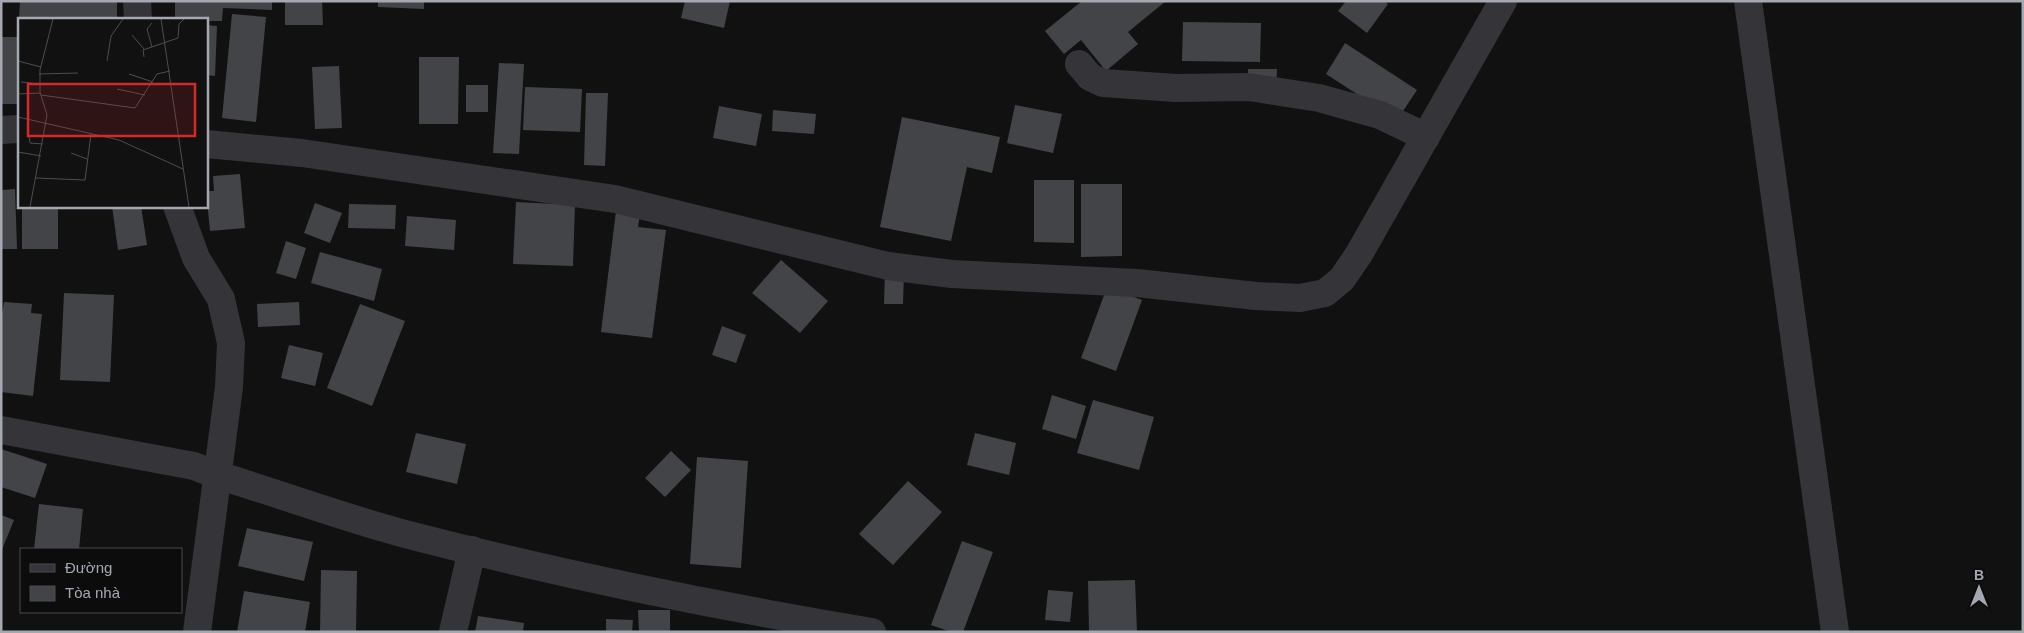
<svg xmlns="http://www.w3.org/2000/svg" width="2024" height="633" viewBox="0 0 2024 633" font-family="Helvetica,sans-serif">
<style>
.building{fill:#434447}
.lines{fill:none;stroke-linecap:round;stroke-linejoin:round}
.minor{stroke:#353539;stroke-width:28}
.inset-road{fill:none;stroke:#4c4d52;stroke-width:1}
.view{fill:#d62828;fill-opacity:0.15;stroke:#d62828;stroke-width:2.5}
.inset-edge{fill:none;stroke:#a4a8b1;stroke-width:2.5}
</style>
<rect width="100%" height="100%" fill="#111112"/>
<g class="building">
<path d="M20 1H117V19H19Z"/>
<path d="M175 1H272V10L223 8 222 21H206V19H175Z"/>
<path d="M285 1H322L323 25H285Z"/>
<path d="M378 1H424V9L378 7Z"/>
<path d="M685 1H730L724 28 681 18Z"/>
<path d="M1082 1H1166L1128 32 1138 44 1106 71 1081 40 1064 54 1045 31Z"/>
<path d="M1346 1H1384L1388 4 1367 33 1338 11Z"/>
<path d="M232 14 266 17 256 122 222 118Z"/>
<path d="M1183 22 1261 23 1260 62 1182 61Z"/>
<path d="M206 25 217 26 215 76 206 75Z"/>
<rect x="1" y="37" width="18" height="67"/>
<path d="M1345 43 1417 90 1397 120 1326 74Z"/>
<path d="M419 57H459L458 124H419Z"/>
<path d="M499 63 524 64 519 154 493 153Z"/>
<path d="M339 66 342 128 315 129 312 67Z"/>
<path d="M1248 69H1277L1276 90H1248Z"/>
<rect x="466" y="85" width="22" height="27"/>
<path d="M525 87 582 89 580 132 523 130Z"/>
<path d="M586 93H608L605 166 584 165Z"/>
<path d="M1015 105 1062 114 1053 153 1007 143Z"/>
<path d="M719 106 762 114 756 146 713 138Z"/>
<path d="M773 110 816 114 814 134 772 131Z"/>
<path d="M902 117 1000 137 992 173 967 167 951 241 880 227Z"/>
<path d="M240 174 245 228 210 231 206 191H214L213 176Z"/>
<path d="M1034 180H1074V243L1034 242Z"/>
<path d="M1081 184H1122V256L1081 257Z"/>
<path d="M15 189 17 249H1V190Z"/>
<path d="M516 202 575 205 573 266 513 264Z"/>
<path d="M315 203 342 213 330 243 304 233Z"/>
<path d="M349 204 396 205 395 229 348 228Z"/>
<rect x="22" y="206" width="36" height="43"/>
<path d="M112 206H141L147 245 118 250Z"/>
<path d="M616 211 640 214 638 227 666 230 652 338 601 332Z"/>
<path d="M407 216 456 220 454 250 405 246Z"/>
<path d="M286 241 306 248 296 279 276 273Z"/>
<path d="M320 252 382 269 374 301 311 283Z"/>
<path d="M781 260 828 301 800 333 752 293Z"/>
<path d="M885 270 904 271 903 304H884Z"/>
<path d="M1107 287 1142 300 1116 371 1081 358Z"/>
<path d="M64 293 114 295 110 382 60 380Z"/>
<path d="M4 302 32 304 31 313 42 314 33 396 1 392V321Z"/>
<path d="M299 302 300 325 258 327 257 304Z"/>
<path d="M360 304 405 321 372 406 327 388Z"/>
<path d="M722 326 746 335 736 363 712 355Z"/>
<path d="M289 345 323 353 315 386 281 378Z"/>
<path d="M1052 395 1086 406 1076 439 1042 429Z"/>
<path d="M1093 400 1154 417 1139 470 1077 453Z"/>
<path d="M416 433 466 444 457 484 406 472Z"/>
<path d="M975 433 1016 443 1009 475 967 465Z"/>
<path d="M1 449 47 464 35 498 1 487Z"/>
<path d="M671 451 691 470 665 497 645 478Z"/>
<path d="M697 457 748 461 741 568 690 564Z"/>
<path d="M908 481 942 512 893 565 859 534Z"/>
<path d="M39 504 83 509 79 549H34Z"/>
<path d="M1 515 14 520 1 552Z"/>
<path d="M247 528 313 542 304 581 238 566Z"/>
<path d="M962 541 993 552 963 632H951L931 625Z"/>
<path d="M321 570 357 571 356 632H320Z"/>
<path d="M1135 580 1137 632H1089L1088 581Z"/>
<path d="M1048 590 1073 592 1070 622 1045 620Z"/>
<path d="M244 591 310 602 305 632H237Z"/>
<path d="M638 610H670V632H639Z"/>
<path d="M478 616 524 623 523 632H475Z"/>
<path d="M606 619 633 620 632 632H606Z"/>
</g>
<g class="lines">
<g class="minor">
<path d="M137 1 138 19"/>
<path d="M1748 1 1835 632"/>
<path d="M1079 64 1090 77 1103 83 1176 88 1249 87 1319 98 1380 115 1426 137"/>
<path d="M1 130 19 129"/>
<path d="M206 144 302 153 615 199 888 266 952 274 1137 283 1256 296 1300 298 1325 293 1342 279 1359 254 1503 1"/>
<path d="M177 206 196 258 221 299 231 343 229 387 197 632"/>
<path d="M1 430 194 466 217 475C280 494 342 517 405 534 559 574 715 606 872 632"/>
<path d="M453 632 472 550"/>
</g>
</g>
<g transform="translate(18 18)">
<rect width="190" height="190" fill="#111112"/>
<path class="inset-road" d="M143 1 171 189M134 5 129 11 134 29M114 17 126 31M126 39 125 32 160 20 161 6 166 1M0 43 23 49M89 43 93 18 105 1M21 56 60 55M111 56 135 64M3 64 21 66M99 71 127 77M0 76 22 75M23 77 117 90 139 56 152 53M0 99 101 122 165 151M11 118 12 125 25 126M0 134 23 138M53 135 69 141M18 160 67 162 73 116M12 189 29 97 22 74V52L35 1"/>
<path class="view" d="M10 66H177V118H10Z"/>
<rect width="190" height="190" class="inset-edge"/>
</g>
<rect width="2024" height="633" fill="none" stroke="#a4a8b1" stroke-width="5"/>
<rect x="20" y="548" width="162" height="65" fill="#0c0c0d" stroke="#494a4f"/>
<rect x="30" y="564" width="25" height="8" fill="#353539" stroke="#494a4f"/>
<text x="65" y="573" font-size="15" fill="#a4a8b1">Đường</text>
<rect x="30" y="586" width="25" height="15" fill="#434447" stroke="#494a4f"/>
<text x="65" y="598" font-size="15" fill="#a4a8b1">Tòa nhà</text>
<g transform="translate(1979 588)" stroke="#0c0c0d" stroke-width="4" paint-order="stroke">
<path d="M0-4L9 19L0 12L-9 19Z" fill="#a4a8b1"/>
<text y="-8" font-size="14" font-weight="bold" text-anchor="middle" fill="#a4a8b1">B</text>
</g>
</svg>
